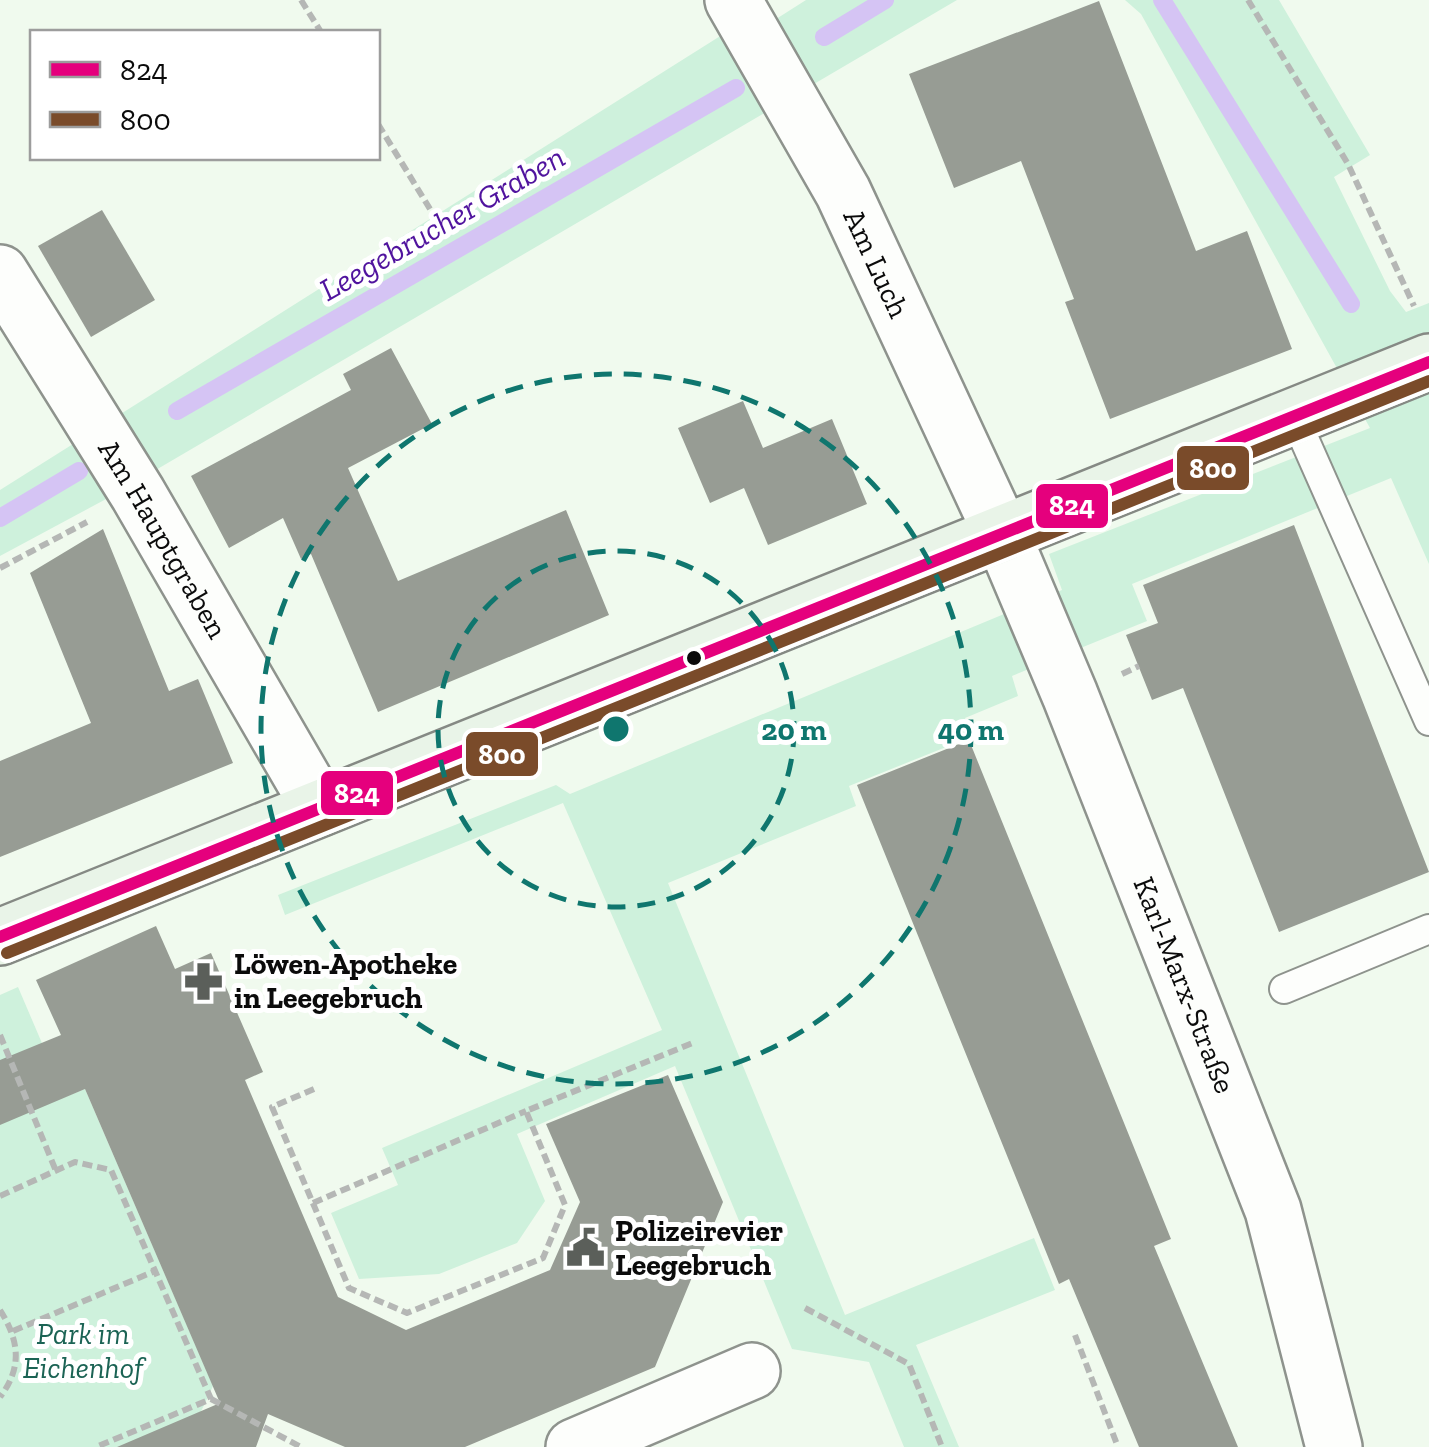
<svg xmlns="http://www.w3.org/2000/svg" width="1429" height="1447" viewBox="0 0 1429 1447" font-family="'Zilla Slab',serif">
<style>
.green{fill:#cef1dc}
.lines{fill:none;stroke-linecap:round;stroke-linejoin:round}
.stream{stroke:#d5c4f4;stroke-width:18}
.building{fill:#979c94}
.lane-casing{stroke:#8e938d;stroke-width:32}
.street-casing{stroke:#8e938d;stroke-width:60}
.secondary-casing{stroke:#858984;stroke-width:60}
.path{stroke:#b5b7b5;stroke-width:6;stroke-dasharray:10 5;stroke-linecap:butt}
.lane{stroke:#fdfefc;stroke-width:28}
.street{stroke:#fdfefc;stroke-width:55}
.secondary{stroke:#e9f4e8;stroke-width:55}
.bus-1-casing{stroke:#fff;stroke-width:20}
.bus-2-casing{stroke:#fff;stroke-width:20}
.bus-1{stroke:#e5007d;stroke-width:12}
.bus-2{stroke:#7a4b2a;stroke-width:12}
.ring{fill:none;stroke:#0f766e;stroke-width:5;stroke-dasharray:18 12}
.bus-dot{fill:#0b0b0b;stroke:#fff;stroke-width:4}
.labels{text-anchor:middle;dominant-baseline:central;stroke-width:10;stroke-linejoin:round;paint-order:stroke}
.street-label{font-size:30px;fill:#0b0b0b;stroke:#fff}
.poi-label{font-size:30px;font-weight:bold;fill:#0b0b0b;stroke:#fff;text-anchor:start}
.park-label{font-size:30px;font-style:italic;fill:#1b6354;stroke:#fff}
.water-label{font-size:32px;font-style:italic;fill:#50139e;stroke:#fff}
.centre{fill:#0f766e;stroke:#fff;stroke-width:5}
.ring-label{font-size:30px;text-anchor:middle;font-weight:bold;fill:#0f766e;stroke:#fff;stroke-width:10;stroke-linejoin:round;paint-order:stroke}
.line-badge{stroke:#fff;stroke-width:4}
.badge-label{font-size:28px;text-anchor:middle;font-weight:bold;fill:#fff}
</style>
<rect width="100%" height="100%" fill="#f0faee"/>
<g class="green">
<path d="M806 0H957L108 498 0 556V490L733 28 743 40Z"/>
<path d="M1125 0H1279L1370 155 1334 177 1390 291 1406 312 1429 303V564L1391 478 1132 584 1147 621 1012 676 1018 696 965 718 971 737 849 786 856 806 668 883 845 1315 1034 1238 1055 1290 916 1345 959 1447H904L869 1362 792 1349 675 1066 517 1134 545 1201 517 1243 439 1274 359 1279 331 1213 398 1185 382 1148 662 1030 563 803 285 915 278 895 556 785 570 794 1062 590 1049 554 1370 428 1141 14Z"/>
<path d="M18 987 65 1097 85 1089 213 1386 188 1439 117 1447H0V995Z"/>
</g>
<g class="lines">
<g class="stream">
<path d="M1162 0 1351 304"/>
<path d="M824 37 885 0"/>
<path d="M177 411 736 88"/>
<path d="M0 518 79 471"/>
</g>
</g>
<g class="building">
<path d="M1099 1 1196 251 1247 231 1292 349 1110 419 1065 302 1074 299 1021 161 954 188 909 74Z"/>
<path d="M102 210 155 300 91 337 38 246Z"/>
<path d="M391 348 432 424 348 468 398 581 566 510 609 615 378 712 311 554 301 559 283 518 229 548 191 476 351 390 343 374Z"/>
<path d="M743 401 763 448 832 419 867 504 768 545 744 488 710 503 678 428Z"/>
<path d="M1294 525 1429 872 1279 932 1183 688 1152 700 1126 635 1158 623 1143 585Z"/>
<path d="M103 529 169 691 198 679 233 763 0 857V761L91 723 30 573Z"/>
<path d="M969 740 1171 1239 1154 1246 1238 1447H1139L1069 1279 1059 1284 857 785Z"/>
<path d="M156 926 175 969 211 953 263 1072 245 1080 338 1297 406 1330 550 1270 580 1202 546 1124 668 1075 723 1202 655 1367 465 1447H345L268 1414 256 1447H117L220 1403 85 1089 0 1125V1060L61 1035 36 980Z"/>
</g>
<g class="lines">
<defs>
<g id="lane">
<path d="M1294 416 1429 721"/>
<path d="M1284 989 1429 929"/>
</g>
<g id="street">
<path id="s1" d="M733 0 843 192 1002 534 1070 695 1273 1210 1334 1447"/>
<path id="s2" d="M0 273 138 494 320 808"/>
<path d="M574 1447 752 1371"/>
</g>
<path id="secondary" d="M0 937 1429 362"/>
</defs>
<use href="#lane" class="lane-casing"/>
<use href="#street" class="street-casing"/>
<use href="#secondary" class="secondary-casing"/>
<g class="path">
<path d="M301 0 321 32"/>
<path d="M1248 0 1348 164 1414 306"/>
<path d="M378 124 430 209"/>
<path d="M0 568 87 522"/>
<path d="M1122 674 1139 666"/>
<path d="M0 1035 56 1171"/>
<path d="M314 1089 272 1107 349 1288 407 1313 543 1258 565 1205 526 1111 695 1042"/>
<path d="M0 1196 75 1162 111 1170 211 1399 96 1447"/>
<path d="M313 1203 526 1111"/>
<path d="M805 1308 909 1364 942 1447"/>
<path d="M0 1310C19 1340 23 1367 0 1397"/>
<path d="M13 1331 155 1271"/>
<path d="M1075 1335 1118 1447"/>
<path d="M211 1399 301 1447"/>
</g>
<use href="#lane" class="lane"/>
<use href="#street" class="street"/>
<use href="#secondary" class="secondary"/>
<defs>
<path id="bus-1" d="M0 937 1429 362"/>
<path id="bus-2" d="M7 953 1429 381"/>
</defs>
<use href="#bus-1" class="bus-1-casing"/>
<use href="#bus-2" class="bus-2-casing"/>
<use href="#bus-1" class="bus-1"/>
<use href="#bus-2" class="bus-2"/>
</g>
<g class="ring">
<circle cx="616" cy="729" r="178"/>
<circle cx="616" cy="729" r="355"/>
</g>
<defs>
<symbol id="pharmacy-bare" viewBox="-9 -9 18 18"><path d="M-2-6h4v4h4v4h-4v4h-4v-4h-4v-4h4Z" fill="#5b5f5a" stroke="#fff" stroke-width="2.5" paint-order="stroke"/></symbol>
<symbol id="civic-bare" viewBox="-9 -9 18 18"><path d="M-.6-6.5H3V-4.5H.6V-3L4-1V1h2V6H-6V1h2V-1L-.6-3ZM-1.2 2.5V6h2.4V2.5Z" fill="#5b5f5a" stroke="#fff" stroke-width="2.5" paint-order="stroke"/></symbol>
</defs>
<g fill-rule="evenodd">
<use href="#pharmacy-bare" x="176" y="954" width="55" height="55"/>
<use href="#civic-bare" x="558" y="1220" width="55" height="55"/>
</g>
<circle class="bus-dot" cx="694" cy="658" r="9"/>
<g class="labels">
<g class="street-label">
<text stroke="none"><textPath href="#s1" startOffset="300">Am Luch</textPath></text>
<text stroke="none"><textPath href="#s2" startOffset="312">Am Hauptgraben</textPath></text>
<text stroke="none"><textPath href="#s1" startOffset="1085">Karl-Marx-Straße</textPath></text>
</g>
<g class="poi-label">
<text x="234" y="964">Löwen-Apotheke<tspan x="234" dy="34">in Leegebruch</tspan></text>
<text x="615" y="1231">Polizeirevier<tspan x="615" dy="34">Leegebruch</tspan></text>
</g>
<g class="park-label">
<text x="83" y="1334">Park im<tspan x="83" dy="34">Eichenhof</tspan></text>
</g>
<g class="water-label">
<text transform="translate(442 223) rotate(-30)">Leegebrucher Graben</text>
</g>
</g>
<circle cx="616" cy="729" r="15" class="centre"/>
<g class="ring-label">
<text x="794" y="740">20 m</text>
<text x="971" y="740">40 m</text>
</g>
<g class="line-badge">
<rect x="1175" y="444" width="76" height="48" rx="10" fill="#7a4b2a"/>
<rect x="1034" y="482" width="76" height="48" rx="10" fill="#e5007d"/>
<rect x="464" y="730" width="76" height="48" rx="10" fill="#7a4b2a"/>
<rect x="319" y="769" width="76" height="48" rx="10" fill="#e5007d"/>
</g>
<g class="badge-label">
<text x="1213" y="478">800</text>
<text x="1072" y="515">824</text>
<text x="502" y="764">800</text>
<text x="357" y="803">824</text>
</g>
<rect x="30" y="30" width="350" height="130" fill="#ffffff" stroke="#9d9d9d" stroke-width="2.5"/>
<rect x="50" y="62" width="50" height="15" fill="#e5007d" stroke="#9d9d9d" stroke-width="2.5"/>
<text x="120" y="80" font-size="30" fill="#0b0b0b">824</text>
<rect x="50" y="112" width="50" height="15" fill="#7a4b2a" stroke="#9d9d9d" stroke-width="2.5"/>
<text x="120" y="130" font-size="30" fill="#0b0b0b">800</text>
</svg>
